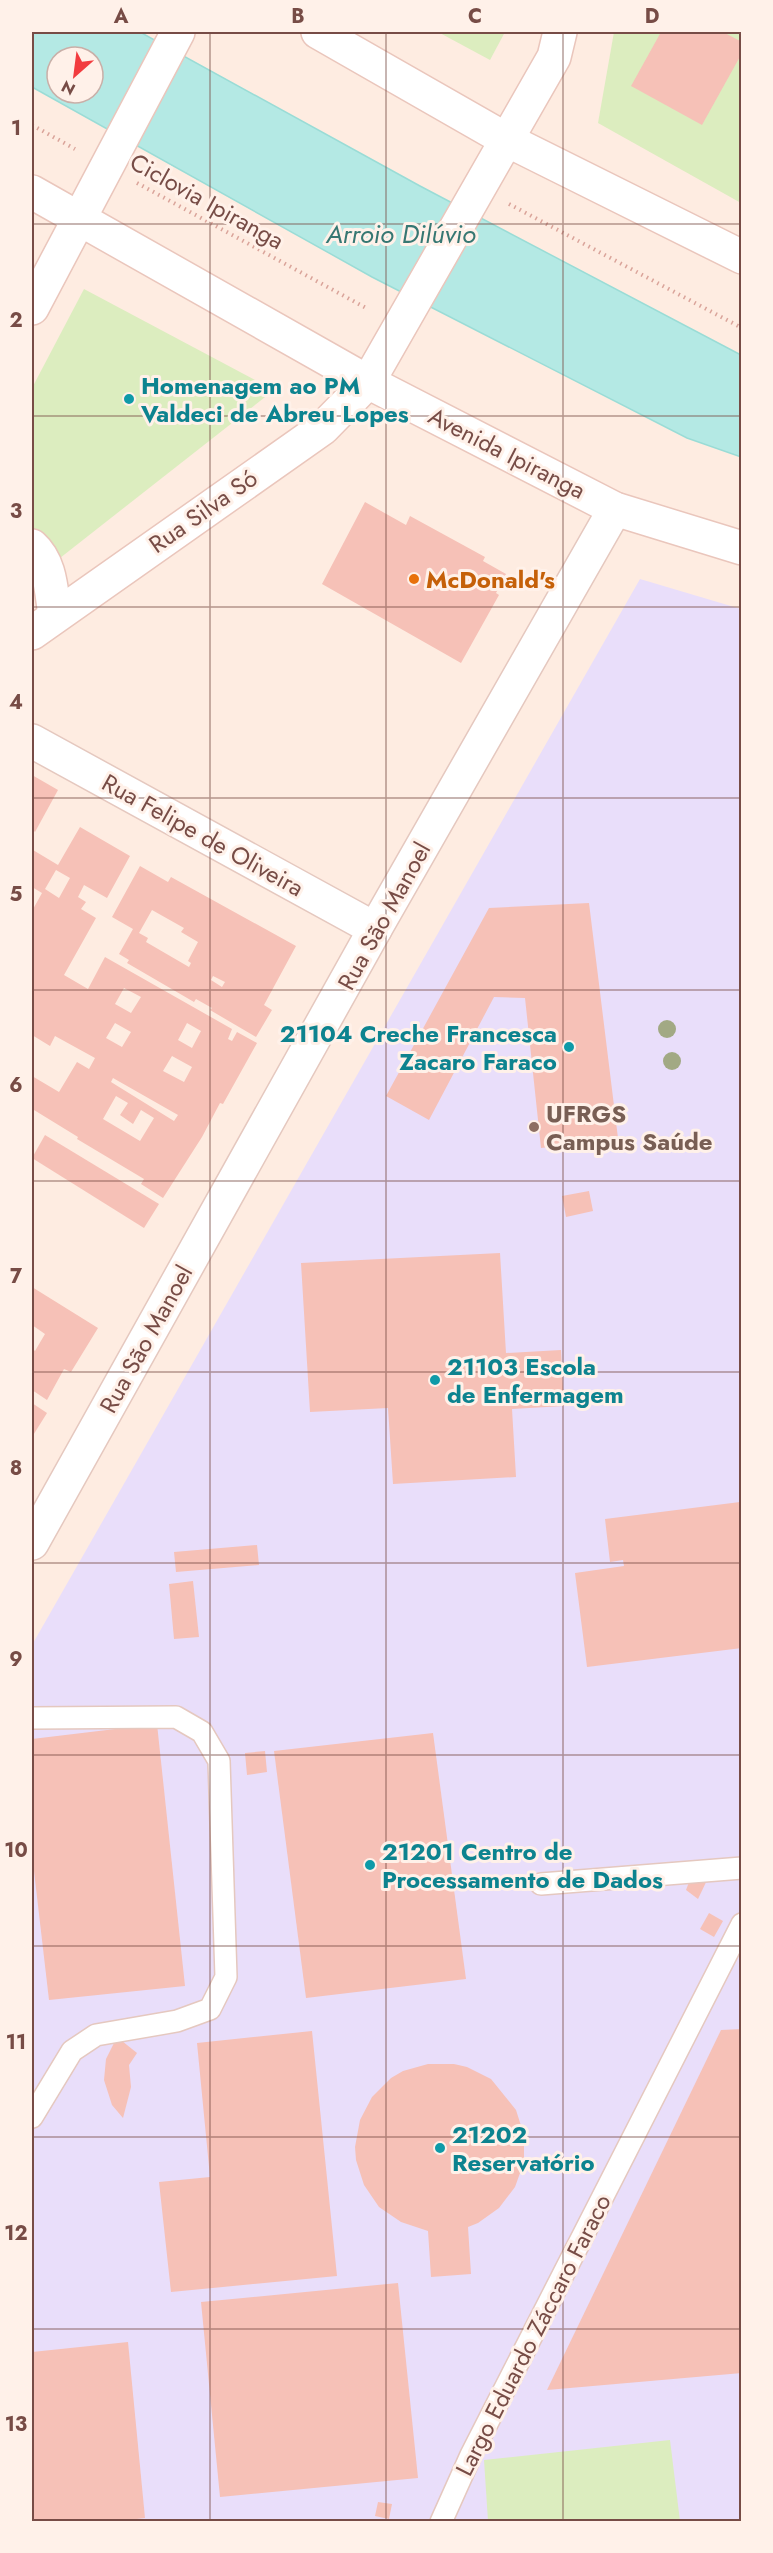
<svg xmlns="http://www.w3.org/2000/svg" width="773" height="2553" viewBox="0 0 773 2553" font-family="Jost,sans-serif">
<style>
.education{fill:#e9defa}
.green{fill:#dcedbf}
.water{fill:#b4e9e4;stroke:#9adcd6;stroke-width:1.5;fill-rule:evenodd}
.building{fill:#f6c1b7;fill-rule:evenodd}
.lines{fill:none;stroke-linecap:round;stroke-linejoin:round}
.lane-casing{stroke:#e5c8bf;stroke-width:24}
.street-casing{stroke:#e5c8bf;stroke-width:36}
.secondary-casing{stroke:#eac6bc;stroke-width:36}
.path{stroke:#daa49a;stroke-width:4;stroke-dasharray:1.5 4.5;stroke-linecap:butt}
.lane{stroke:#fff;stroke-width:21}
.street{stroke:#fff;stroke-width:33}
.secondary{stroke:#fff;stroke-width:33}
.tree{fill:#a2a984}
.grid{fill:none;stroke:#774c46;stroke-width:1.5;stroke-opacity:0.55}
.culture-dot{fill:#0f9aa8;stroke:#fff1e9;stroke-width:2}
.food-dot{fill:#e8710a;stroke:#fff1e9;stroke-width:2}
.education-dot{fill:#8d6e63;stroke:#fff1e9;stroke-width:2}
.labels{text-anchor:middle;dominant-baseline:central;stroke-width:6;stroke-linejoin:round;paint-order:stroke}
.street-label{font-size:24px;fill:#774c46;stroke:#fff1e9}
.culture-label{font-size:24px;font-weight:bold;fill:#0d838f;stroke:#fff1e9;text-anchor:start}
.food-label{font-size:24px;font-weight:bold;fill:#c56008;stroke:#fff1e9;text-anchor:start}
.education-label{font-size:24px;font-weight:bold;fill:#785e54;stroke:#fff1e9;text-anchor:start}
.water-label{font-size:26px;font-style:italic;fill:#367772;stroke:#fff1e9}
.neatline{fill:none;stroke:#774c46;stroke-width:2}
.grid-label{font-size:20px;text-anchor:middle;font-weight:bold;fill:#774c46}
</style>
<rect width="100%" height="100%" fill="#feece1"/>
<path class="education" d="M640 579 741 609V2521L32 2522V1645Z"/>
<g class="green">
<path d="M438 32H505L490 60Z"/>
<path d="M614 32H741V203L598 123Z"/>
<path d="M84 289 274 390 32 580V388Z"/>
<path d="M670 2440 680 2521H488L484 2460Z"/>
</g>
<path class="water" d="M32 32H140L420 186 741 355V457L687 438 372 277 32 87ZM57 57H93V93H57Z"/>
<g class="building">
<path d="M661 32H723L742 42V53L702 125 631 86Z"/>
<path d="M365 502 406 525 410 516 485 557 483 561 506 574 496 593 499 595 461 663 322 584Z"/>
<path d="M32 775 58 790 35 832 32 829Z"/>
<path d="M80 827 130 856 107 898 84 885 78 897 86 902 81 909 96 918 64 975 88 989 105 957 232 1029 228 1039 232 1041 237 1032 257 1043 223 1104 220 1103 202 1137 163 1198 141 1184 144 1179 77 1139 78 1137 34 1110 32 1114V1076L59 1092 77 1062 89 1069 95 1058 55 1036 50 1046 32 1035V911L42 893 32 887V853L33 850 58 865ZM56 870 70 878 59 898 45 889ZM124 988 141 997 131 1013 115 1004ZM115 1023 131 1032 122 1047 106 1038ZM187 1023 201 1031 192 1048 178 1040ZM172 1056 192 1067 184 1082 163 1071ZM113 1078 178 1115 174 1121 111 1082ZM116 1096 128 1103 120 1115 133 1124 141 1110 154 1118 140 1141 103 1119Z"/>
<path d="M140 866 168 882 171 877 296 946 264 1005 272 1010 256 1037 210 1010 212 1008 196 999 194 1002 127 963 129 960 119 954 133 929 112 917ZM152 910 184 928 181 932 198 942 188 961 191 963 189 967 146 942 148 938 139 933ZM213 976 225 982 222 987 211 980Z"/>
<path d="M589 903 618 1138 541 1148 525 998 494 997 429 1120 386 1096 489 908Z"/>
<path d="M45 1135 159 1204 144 1228 32 1158Z"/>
<path d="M589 1191 593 1211 566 1217 562 1196Z"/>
<path d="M500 1253 506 1353 561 1350 564 1406 512 1409 516 1477 393 1484 388 1408 310 1412 301 1263Z"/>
<path d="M32 1287 98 1328 71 1372 64 1369 47 1400 32 1390V1348L35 1351 45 1334 32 1325Z"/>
<path d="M32 1403 47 1413 32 1437Z"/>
<path d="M740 1502 742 1648 587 1667 575 1573 624 1566 623 1560 610 1562 605 1519Z"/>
<path d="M257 1545 259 1565 176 1572 174 1552Z"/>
<path d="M193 1581 199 1637 174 1639 169 1584Z"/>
<path d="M157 1724 185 1986 49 2000 32 1854V1739Z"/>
<path d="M433 1733 466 1979 306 1998 274 1751Z"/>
<path d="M265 1751 267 1772 247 1775 245 1753Z"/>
<path d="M709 1876 698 1899 686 1890 691 1877Z"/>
<path d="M709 1913 723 1921 714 1937 700 1929Z"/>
<path d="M742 2029V2373L547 2390 721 2030Z"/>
<path d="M312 2031 337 2276 171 2292 159 2182 210 2177 197 2043Z"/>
<path d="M117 2037 137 2053 129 2065 131 2087 123 2118 112 2105 104 2080 106 2059Z"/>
<path d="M428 2064H454L467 2067 491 2079 516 2110 524 2135V2162L515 2187 499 2208 478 2223 468 2227 471 2274 431 2277 428 2231 401 2222 379 2207 364 2185 356 2160 355 2147 360 2120 372 2097 391 2078 403 2071Z"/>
<path d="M398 2283 418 2478 220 2497 201 2302Z"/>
<path d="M128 2342 145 2518 112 2522H32V2352Z"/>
<path d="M378 2502 392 2504 389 2519 375 2516Z"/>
</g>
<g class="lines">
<defs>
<g id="lane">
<path d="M32 1718 176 1717 202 1732 219 1761 226 1977 210 2009 177 2021 96 2035 72 2051 32 2117"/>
<path d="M541 1884 742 1868"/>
<path d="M441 2522 471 2455 742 1924"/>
</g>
<g id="street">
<path d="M32 741 375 929"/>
<path d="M32 1543 375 929 615 509"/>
</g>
<g id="secondary">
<path d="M318 32 505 139 742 257"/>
<path d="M32 192 368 382 615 509 742 548"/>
<path d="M32 308 178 32"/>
<path d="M32 546C51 563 51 590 55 615"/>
<path d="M32 633 323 428 368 382 554 57 560 32"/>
</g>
</defs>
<use href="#lane" class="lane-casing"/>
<use href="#street" class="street-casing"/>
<use href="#secondary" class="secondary-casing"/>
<g class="path">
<path d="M32 125 75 149"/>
<path d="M137 183 366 308"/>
<path d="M509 204 742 328"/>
</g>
<use href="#lane" class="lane"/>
<use href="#street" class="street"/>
<use href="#secondary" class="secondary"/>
</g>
<g class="tree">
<circle cx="667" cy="1029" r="9"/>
<circle cx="672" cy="1061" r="9"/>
</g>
<path class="grid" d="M210 32V2522M386 32V2522M563 32V2522M32 224H742M32 416H742M32 607H742M32 798H742M32 990H742M32 1181H742M32 1372H742M32 1563H742M32 1755H742M32 1946H742M32 2137H742M32 2329H742"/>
<g class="culture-dot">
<circle cx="129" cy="399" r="6"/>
<circle cx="569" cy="1047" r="6"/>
<circle cx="435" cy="1380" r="6"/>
<circle cx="370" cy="1865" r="6"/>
<circle cx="440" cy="2148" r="6"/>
</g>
<circle class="food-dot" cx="414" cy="579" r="6"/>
<circle class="education-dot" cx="534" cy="1127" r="6"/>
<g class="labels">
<g class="street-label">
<text transform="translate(207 201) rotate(29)">Ciclovia Ipiranga</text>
<text transform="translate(507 453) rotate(27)">Avenida Ipiranga</text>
<text transform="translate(203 511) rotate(-35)">Rua Silva Só</text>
<text transform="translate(203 835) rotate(29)">Rua Felipe de Oliveira</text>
<text transform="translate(384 916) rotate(-61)">Rua São Manoel</text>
<text transform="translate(146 1339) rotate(-61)">Rua São Manoel</text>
<text transform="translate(533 2335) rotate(-63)">Largo Eduardo Záccaro Faraco</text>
</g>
<g class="culture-label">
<text x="141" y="385">Homenagem ao PM<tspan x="141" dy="28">Valdeci de Abreu Lopes</tspan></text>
<text x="557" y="1033" text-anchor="end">21104 Creche Francesca<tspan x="557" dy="28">Zacaro Faraco</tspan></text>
<text x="447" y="1366">21103 Escola<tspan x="447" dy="28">de Enfermagem</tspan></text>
<text x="382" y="1851">21201 Centro de<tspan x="382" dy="28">Processamento de Dados</tspan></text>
<text x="452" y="2134">21202<tspan x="452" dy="28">Reservatório</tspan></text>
</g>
<g class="food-label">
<text x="426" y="579">McDonald's</text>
</g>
<g class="education-label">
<text x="546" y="1113">UFRGS<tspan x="546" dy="28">Campus Saúde</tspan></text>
</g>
<g class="water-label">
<text x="401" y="234">Arroio Dilúvio</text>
</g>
</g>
<rect width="773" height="2553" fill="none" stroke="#fff1e9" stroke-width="66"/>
<g transform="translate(75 75) rotate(208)"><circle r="28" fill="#fff1e9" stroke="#c9afa8" stroke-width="1.5"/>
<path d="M0-4.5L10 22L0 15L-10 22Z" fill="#f23c3f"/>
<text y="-9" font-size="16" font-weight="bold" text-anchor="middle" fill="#774c46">N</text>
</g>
<rect x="33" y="33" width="707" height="2487" class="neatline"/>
<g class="grid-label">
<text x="121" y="23">A</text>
<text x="298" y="23">B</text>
<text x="475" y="23">C</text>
<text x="652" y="23">D</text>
<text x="16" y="135">1</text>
<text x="16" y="327">2</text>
<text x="16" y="518">3</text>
<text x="16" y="709">4</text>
<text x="16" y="901">5</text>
<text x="16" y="1092">6</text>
<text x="16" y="1283">7</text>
<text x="16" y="1475">8</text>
<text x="16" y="1666">9</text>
<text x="16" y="1857">10</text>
<text x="16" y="2049">11</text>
<text x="16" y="2240">12</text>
<text x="16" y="2431">13</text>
</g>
</svg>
